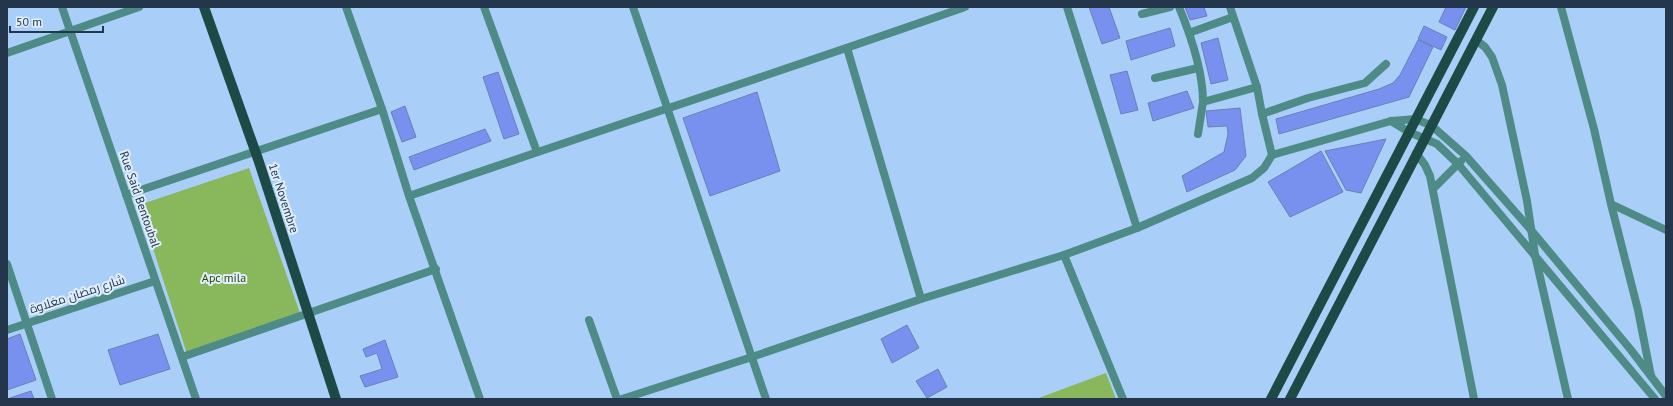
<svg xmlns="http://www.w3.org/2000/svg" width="1673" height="406" viewBox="0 0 1673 406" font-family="'PT Sans',Cairo,sans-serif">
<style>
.green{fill:#89b75c}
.building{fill:#7891ee;stroke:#6d7eb7}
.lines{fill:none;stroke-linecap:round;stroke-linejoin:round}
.street{stroke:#4e8b87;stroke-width:8}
.primary{stroke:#1d4946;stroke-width:10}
.labels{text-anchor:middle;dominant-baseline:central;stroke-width:4;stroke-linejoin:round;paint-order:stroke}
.street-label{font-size:12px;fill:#23364b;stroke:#dfeefe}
.park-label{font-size:12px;fill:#2e4d01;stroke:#dfeefe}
</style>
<rect width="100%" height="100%" fill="#a9cff9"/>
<g class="green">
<path d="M249 168 301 316 187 354 139 205Z"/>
<path d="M1106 373 1116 399H1036Z"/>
</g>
<g class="building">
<path d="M1089 7H1109L1120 38 1102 44Z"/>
<path d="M1185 7H1204L1207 16 1190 20Z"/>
<path d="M1446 7H1466L1455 30 1439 22Z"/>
<path d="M1424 26 1447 37 1441 50 1418 39Z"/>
<path d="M1170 28 1175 46 1131 60 1126 41Z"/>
<path d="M1218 38 1228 80 1211 84 1201 43Z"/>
<path d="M1418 40 1433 47 1409 97 1279 134 1276 119 1379 89 1393 83 1400 75Z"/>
<path d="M1127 71 1138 110 1121 114 1110 75Z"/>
<path d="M498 72 519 134 504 139 483 77Z"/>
<path d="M1187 91 1194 108 1153 121 1148 103Z"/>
<path d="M757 92 780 171 710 196 683 118Z"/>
<path d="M405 106 416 137 402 142 391 112Z"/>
<path d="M1240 108 1246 156 1235 170 1187 192 1182 176 1224 152 1228 134 1227 126 1208 127 1206 111Z"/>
<path d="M485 129 491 141 414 170 409 157Z"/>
<path d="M1386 139 1361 193 1346 190 1325 151Z"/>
<path d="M1321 151 1343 192 1290 217 1268 182Z"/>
<path d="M907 325 919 348 892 363 881 339Z"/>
<path d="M20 334 36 380 7 390V339Z"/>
<path d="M158 334 170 369 120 385 108 350Z"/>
<path d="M385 340 398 377 365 387 360 376 382 369 377 353 366 357 363 349Z"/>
<path d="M938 369 947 387 927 398 916 381Z"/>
<path d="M31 391 34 399H7Z"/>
</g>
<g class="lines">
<g class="street">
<path d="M62 7 196 399"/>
<path d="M346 7 382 109 409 196 480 399"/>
<path d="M484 7 537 152"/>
<path d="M633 7 766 399"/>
<path d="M1067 7 1137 228"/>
<path d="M1179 7C1191 36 1203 71 1203 102"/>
<path d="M1230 7 1257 87 1262 114 1272 155"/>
<path d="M1561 7 1594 129 1611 204 1666 230"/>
<path d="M1142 14 1170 7"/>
<path d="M1189 33 1233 17"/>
<path d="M1476 40 1485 47 1492 57 1502 85 1527 201 1535 255 1568 399"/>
<path d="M847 48 921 299"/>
<path d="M7 53 139 7"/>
<path d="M1155 78 1198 68"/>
<path d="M1262 114 1308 98 1365 83 1386 64"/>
<path d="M1391 121 1409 132 1437 144 1458 164 1655 399"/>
<path d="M1198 134 1203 102 1257 87"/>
<path d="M1416 153 1425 165 1430 176 1474 399"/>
<path d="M1433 189 1461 161"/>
<path d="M126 195 382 109"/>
<path d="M409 196C594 132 780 72 965 7"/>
<path d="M1611 204 1638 310 1651 376"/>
<path d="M1064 255 1123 399"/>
<path d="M7 264 52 399"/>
<path d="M589 320 617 399"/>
<path d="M7 330 155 281"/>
<path d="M182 357 436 269"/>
<path d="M622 399 752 357 921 299 1064 255 1137 228 1252 178 1264 168 1272 155 1391 121 1416 119 1432 126 1466 156 1531 230 1631 350 1666 396"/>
</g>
<g class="primary">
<path d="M204 7 258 159 336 399"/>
<path d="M1271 399 1474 7"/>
<path d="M1290 399 1493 7"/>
</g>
</g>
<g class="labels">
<g class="street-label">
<text transform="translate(284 198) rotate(72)">1er Novembre</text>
<text transform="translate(140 199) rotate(71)">Rue Said Bentoubal</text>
<text transform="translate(77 294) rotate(-18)">شارع رمضان مغلاوة</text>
</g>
<g class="park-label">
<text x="224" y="277">Apc mila</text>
</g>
</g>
<rect width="1673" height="406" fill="none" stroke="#23364b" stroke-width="16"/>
<path d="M10 26v6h93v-6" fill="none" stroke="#23364b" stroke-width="2"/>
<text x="16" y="26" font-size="12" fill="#23364b" stroke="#dfeefe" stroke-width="3" paint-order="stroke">50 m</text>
</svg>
